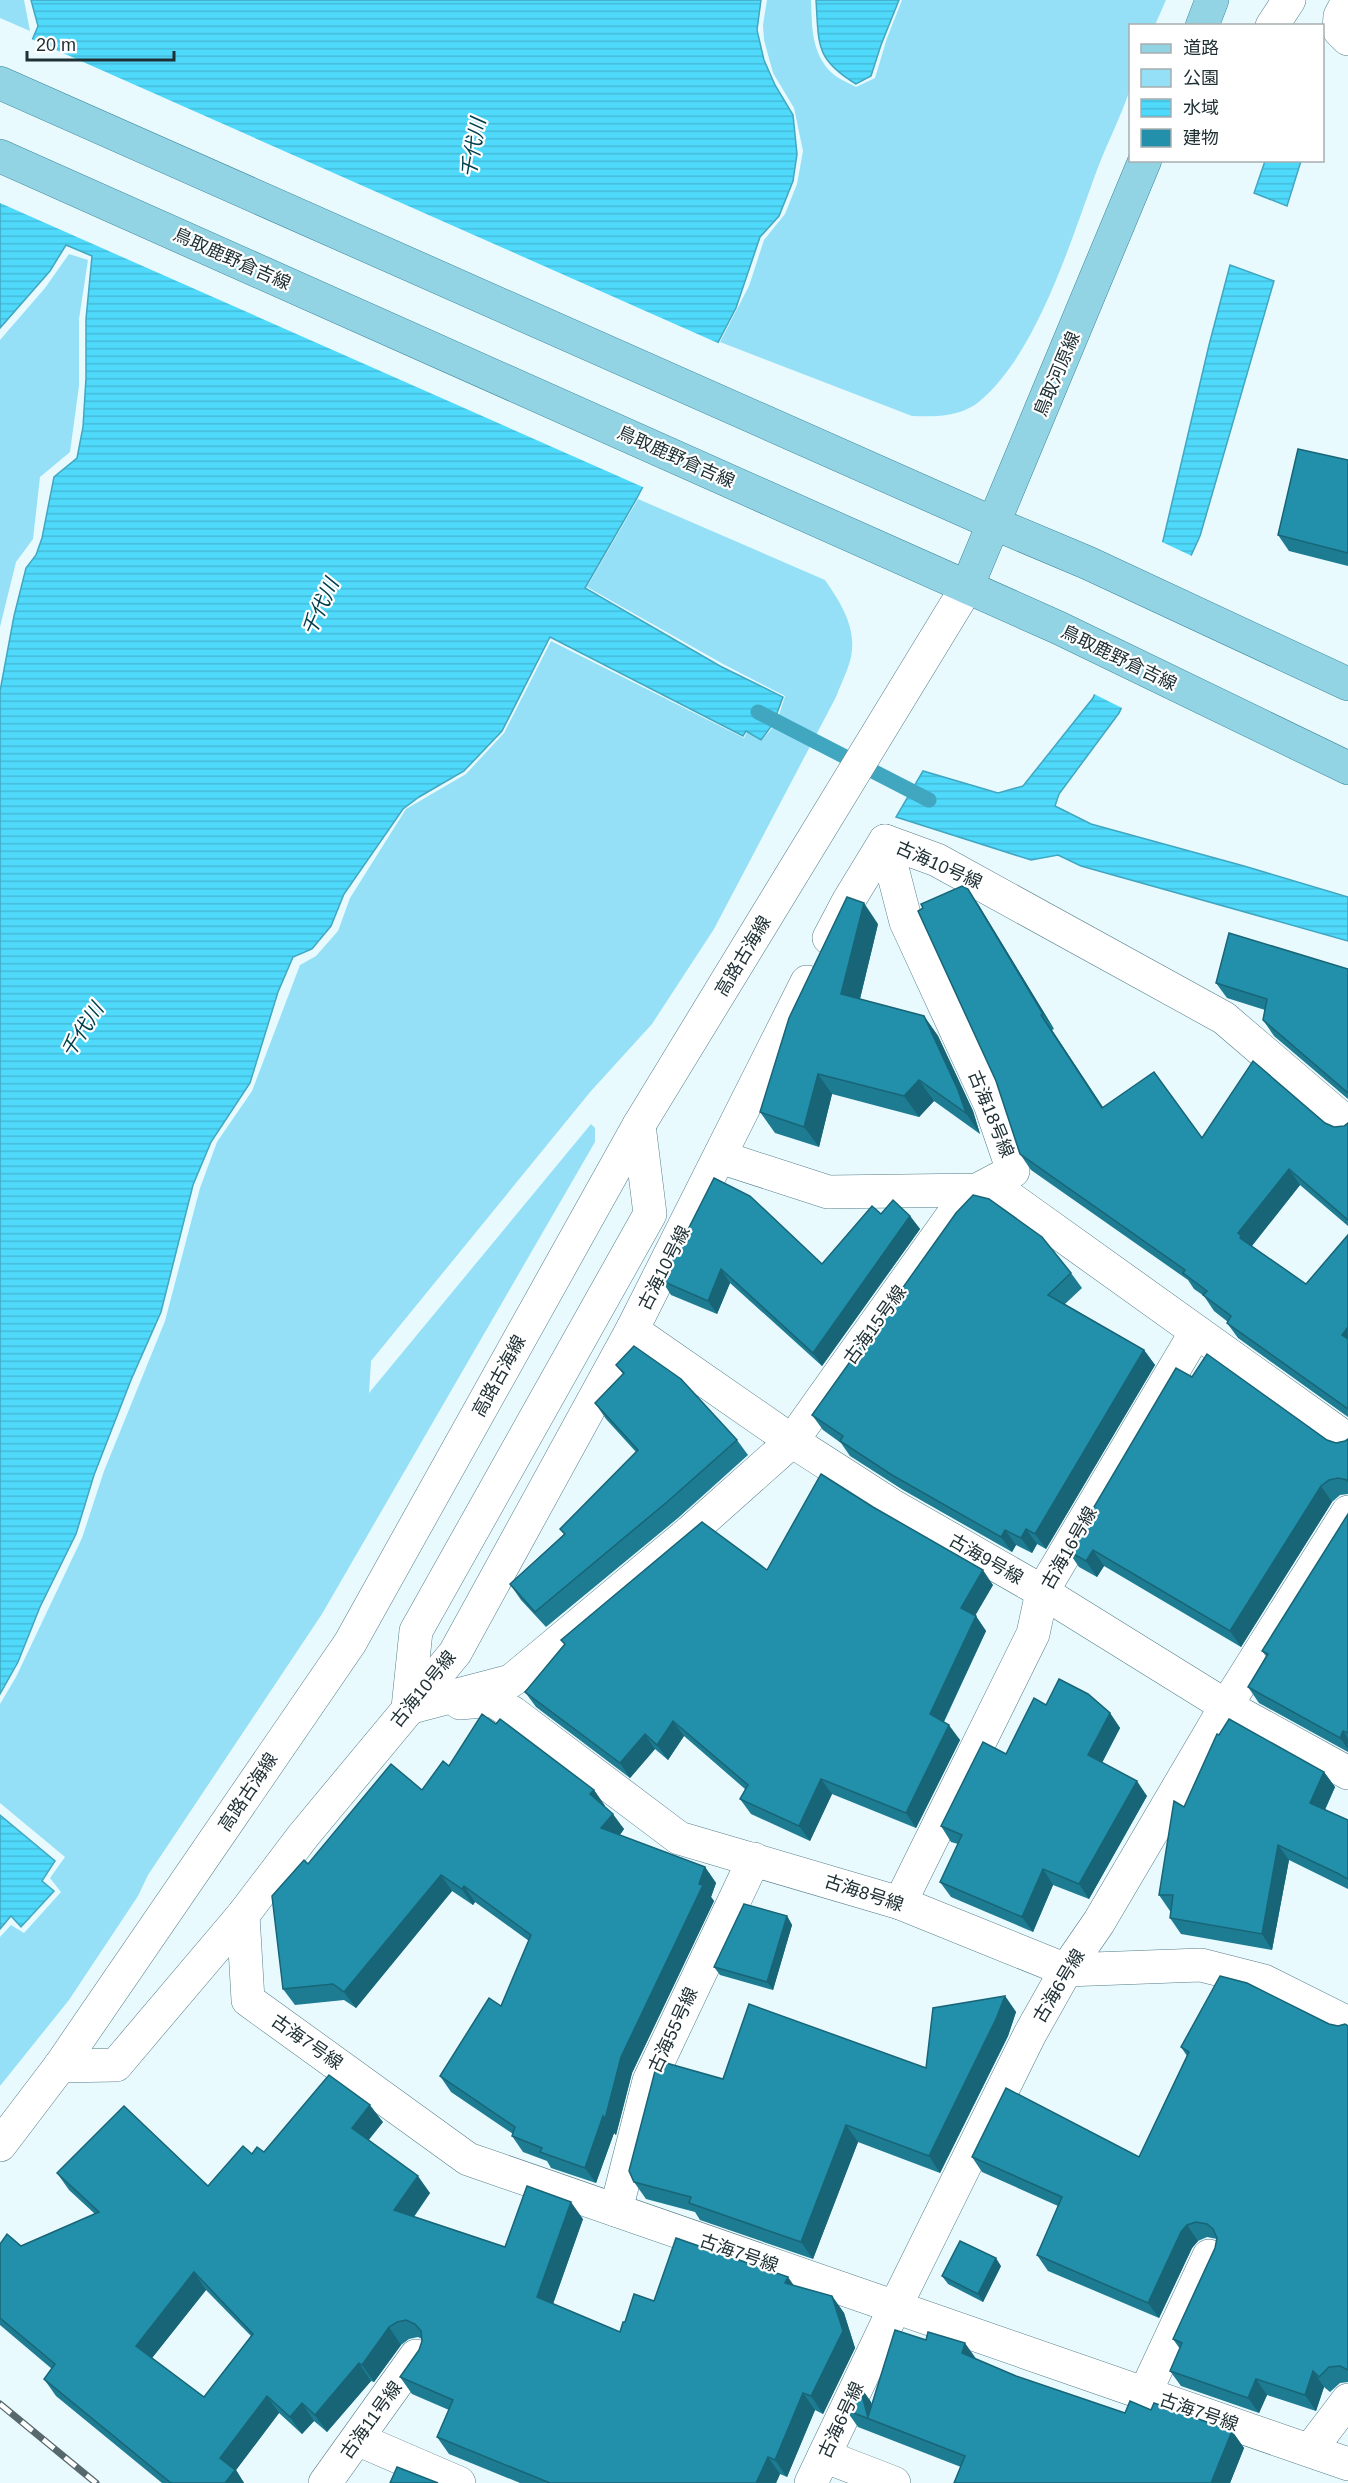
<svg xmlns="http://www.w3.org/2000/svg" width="1348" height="2483" viewBox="0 0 1348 2483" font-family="Helvetica,'Noto Sans JP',sans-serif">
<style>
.green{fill:#95e0f6}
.water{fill:url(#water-rules);stroke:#41a7c0;stroke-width:1.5}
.pier{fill:#e9faff}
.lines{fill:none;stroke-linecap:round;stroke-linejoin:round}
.stream{stroke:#41a7c0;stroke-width:15}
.minor-casing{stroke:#557d88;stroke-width:34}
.secondary-casing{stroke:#557d88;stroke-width:34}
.primary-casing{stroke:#3b889b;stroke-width:34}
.minor{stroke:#fff;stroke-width:33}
.secondary{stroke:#fff;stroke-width:33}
.primary{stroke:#92d4e4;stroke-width:33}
.rail-casing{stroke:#58696e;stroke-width:7}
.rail{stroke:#fff;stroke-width:4.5;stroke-dasharray:14;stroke-linecap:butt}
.wall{fill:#1d7c92;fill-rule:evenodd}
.shaded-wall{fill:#186577}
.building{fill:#2290aa;stroke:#186577;stroke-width:1.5;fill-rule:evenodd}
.labels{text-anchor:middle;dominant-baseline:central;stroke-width:4.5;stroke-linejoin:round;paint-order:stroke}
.street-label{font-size:18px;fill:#203136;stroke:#fff}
.water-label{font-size:20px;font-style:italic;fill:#00404e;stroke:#fff}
</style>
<defs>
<pattern id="water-rules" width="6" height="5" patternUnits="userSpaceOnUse" patternTransform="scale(1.5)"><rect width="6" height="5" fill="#4fd9fb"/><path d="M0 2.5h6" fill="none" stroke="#45bbd8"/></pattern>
</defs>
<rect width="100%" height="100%" fill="#e9faff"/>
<g class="green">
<path d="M0 0H24L30 31 0 18Z"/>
<path d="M767 0H811C812 24 811 49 828 69 834 77 847 82 856 87L875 78 887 38 902 0H1166L1155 25 1130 26C1130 43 1134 73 1130 89 1121 117 1107 143 1097 170 1071 240 1038 351 981 400 962 417 936 417 912 416L720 342 749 286 764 240 785 214 797 184 803 151 794 108 773 73 764 40 763 25Z"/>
<path d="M69 254 88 260 79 319V386L70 452 40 477 33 539 16 562 0 627V340L45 288Z"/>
<path d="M638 499 825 580C841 603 857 628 851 657 848 670 841 684 836 697L714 929 652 1024 591 1091 371 1361 369 1393 591 1124 595 1128V1142L322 1614 148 1875 138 1896 69 2000 0 2086V1937L11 1925 24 1933 61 1892 50 1878 65 1857 0 1803V1704L16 1677 82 1538 104 1471 165 1321 200 1188 217 1142 252 1091 300 965 316 956 338 931 350 898 406 809 466 774 504 733 551 641 744 738 747 732 761 741 776 724 785 696 723 664 587 587Z"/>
</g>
<g class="water">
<path d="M31 0H761L757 30 764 60 775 85 793 115 797 154 793 181 779 216 760 237 736 308 637 498 585 588 720 666 783 697 773 724 761 740 746 731 743 736 550 637 502 731 464 771 419 797 403 809 344 894 331 926 312 949 293 957 278 992 250 1083 211 1142 193 1185 161 1312 131 1380 94 1475 76 1534 40 1607 18 1662 0 1694V691L14 616 26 568 36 555 42 538 54 477 77 458 83 427 86 378V319L92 256 66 245 50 271 0 328V116L38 26Z"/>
<path d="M816 0H899L881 45 871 76 856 84C815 59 819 45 816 0Z"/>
<path d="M1265 161H1301L1287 206 1254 193Z"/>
<path d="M1230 265 1274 281 1200 536 1119 713 1059 794 1055 806 1091 824 1244 866 1348 897V941L1081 866 1058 855 1031 860 896 817 923 771 998 793 1023 786 1093 698 1162 545 1209 345Z"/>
<path d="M0 1815 55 1861 42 1881 54 1891 21 1927 11 1916 0 1929Z"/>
</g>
<g class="pier">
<path d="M29 38 720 344 645 488 0 203V108Z"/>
<path d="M1160 541 1194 557 1124 709 1092 693Z"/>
</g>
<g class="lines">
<path class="stream" d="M758 712 929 800"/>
<defs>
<g id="minor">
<path d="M1348 1 1340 16 1339 30 1348 39"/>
<path d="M1272 26 1289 0"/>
<path d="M829 938 849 900 885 841 937 860 1224 1018 1348 1124"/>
<path d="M720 1157 828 1192 977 1190 1013 1171 990 1104 906 922 885 841"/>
<path d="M632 1330 792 1441 893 1506 1031 1585 1226 1706 1348 1773"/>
<path d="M460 1703 492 1700 513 1713 679 1838 900 1903 1066 1970 1201 1965 1264 1981 1348 2023"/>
<path d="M408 1708 511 1681 690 1532 792 1441 952 1216 977 1190 1003 1194 1010 1198 1348 1440"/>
<path d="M408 1708 416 1631 650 1214 639 1125"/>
<path d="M900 1903 1033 1634 1042 1592 1196 1332"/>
<path d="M243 1915 248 2000 468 2159 1348 2464"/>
<path d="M60 2066 116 2065 243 1915 303 1836 455 1653 632 1330 807 982"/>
<path d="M616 2210 649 2081 754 1859"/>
<path d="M1145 2393 1209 2256"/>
<path d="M357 2439 459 2483"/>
<path d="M1310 2450 1348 2400"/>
<path d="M824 2456 894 2483"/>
<path d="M325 2483 416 2356"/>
<path d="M811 2483 895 2307 1030 2034 1066 1970 1099 1922 1226 1706 1348 1512"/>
</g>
<path id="secondary" d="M0 2145 60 2066 350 1643 639 1125 967 587"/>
<g id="primary">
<path d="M1202 26 1212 0"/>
<path d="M0 83 993 523 1088 563 1348 684"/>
<path d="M0 156 1059 628 1348 768"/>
<path d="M967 587 1145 160"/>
</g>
</defs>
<use href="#minor" class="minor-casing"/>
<use href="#secondary" class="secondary-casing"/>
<use href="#primary" class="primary-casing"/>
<use href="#minor" class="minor"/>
<use href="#secondary" class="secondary"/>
<use href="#primary" class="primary"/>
<defs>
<path id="rail" d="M0 2404 96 2483"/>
</defs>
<use href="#rail" class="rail-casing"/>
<use href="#rail" class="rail"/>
</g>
<g class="wall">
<path d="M1348 460V566L1289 551 1278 535Z"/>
<path d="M978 904 1054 1029 1052 1030 1103 1107 1202 1138 1325 1123 1334 1127 1344 1126 1348 1123V1226L1300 1185 1252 1246 1306 1284 1348 1235V1417L1238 1338 1227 1323 1228 1322 1214 1311 1204 1296 1194 1289 1188 1280 1031 1170 1020 1154Z"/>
<path d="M878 924 860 999 924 1016 938 1036 973 1111 980 1134 934 1101 919 1117 832 1094 819 1147 775 1133 760 1112Z"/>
<path d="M1348 969V1099L1274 1036 1263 1020 1265 1010 1227 998 1216 983Z"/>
<path d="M714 1178 822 1264 881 1214 910 1216 920 1229 822 1366 730 1283 717 1314 671 1295 662 1281Z"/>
<path d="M1071 1273 1082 1288 1065 1304 1144 1350 1155 1365 1046 1549 1037 1544 1032 1553 1016 1545 1012 1552 903 1490 850 1456 841 1443 823 1430 812 1415Z"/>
<path d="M616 1365 737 1440 748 1455 678 1518 546 1627 521 1600 510 1584 564 1534 560 1529 636 1452 606 1419 595 1403 623 1374Z"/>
<path d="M1192 1377 1327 1440 1336 1443 1345 1441 1348 1439V1494L1340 1495 1332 1502 1241 1647 1104 1566 1097 1577 1079 1567 1068 1551Z"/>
<path d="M1348 1514V1752L1259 1703 1248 1687 1266 1656 1262 1651Z"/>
<path d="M767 1570 993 1585 975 1615 986 1631 944 1722 960 1740 916 1828 832 1794 810 1841 751 1814 740 1799 745 1789 684 1736 668 1760 655 1749 630 1778 536 1707 525 1692 565 1645 561 1640Z"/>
<path d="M1046 1705 1110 1713 1120 1728 1102 1763 1147 1796 1089 1899 1053 1885 1033 1932 951 1897 940 1882 958 1844 951 1842 941 1826 1006 1754Z"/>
<path d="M449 1766 594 1790 605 1806H604L624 1829 620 1835 705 1867 716 1883 711 1897 714 1901 632 2073 616 2135 614 2133 596 2183 551 2168 547 2161 523 2152 512 2136 513 2134 451 2092 440 2076 501 2006 529 1941 475 1902 473 1905 452 1891 356 2008 344 2000 295 2005 283 1989 308 1864 422 1790Z"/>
<path d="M1324 1772 1335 1787 1325 1810 1348 1820V1889L1289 1860 1272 1950 1181 1934 1170 1918 1171 1911H1170L1159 1895 1184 1807Z"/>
<path d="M787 1916 792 1925 773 1990 720 1975 714 1967Z"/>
<path d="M1005 1996 1016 2012 1008 2036 940 2173 858 2142 813 2259 700 2220 695 2212 646 2199 634 2182 723 2079 926 2068Z"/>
<path d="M1329 2024 1338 2026H1348V2382L1340 2383 1330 2392 1324 2387 1316 2411 1267 2395 1259 2413 1181 2386 1170 2371 1180 2349 1173 2339 1215 2248 1217 2239 1207 2237 1198 2241 1192 2248 1159 2318 1048 2271 1037 2255 1058 2206 982 2172 972 2157H1139L1187 2056 1181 2047Z"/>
<path d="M383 2122 368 2140 430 2193 414 2217 505 2247 583 2219 553 2304 620 2332 625 2322 654 2301 794 2286 832 2296 844 2313 855 2348 823 2414 815 2410 787 2477 780 2474 776 2483H520L449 2454 437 2437 449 2410 412 2394 400 2377 419 2350 422 2341V2339L418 2337 409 2339 401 2345 374 2382 371 2381 327 2432 314 2421 302 2434 279 2413 236 2470 244 2483H162L56 2396 44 2379 52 2369 0 2325V2244L21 2246 95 2214 69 2190 57 2173 208 2186 252 2154 264 2152ZM206 2290 251 2336 204 2397 152 2358Z"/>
<path d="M1001 2266 983 2302 948 2284 942 2276Z"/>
<path d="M976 2359 1016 2376 1125 2413 1151 2410 1232 2431 1244 2448 1230 2483H954L961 2467 858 2427 846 2410 859 2385 871 2402 872 2405Z"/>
</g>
<g class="shaded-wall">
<path d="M968 889 978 904 1054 1029 1043 1014Z"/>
<path d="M864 903 878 924 856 1015 841 994Z"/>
<path d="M1041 1015 1052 1030 1113 1123 1102 1108Z"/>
<path d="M924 1016 938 1036 973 1111 980 1134 966 1113Z"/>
<path d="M818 1074 832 1094 819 1147 804 1127Z"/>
<path d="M919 1080 934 1101 919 1117 904 1096Z"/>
<path d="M1289 1169 1300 1185 1250 1248 1240 1238 1238 1233Z"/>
<path d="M910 1216 920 1229 822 1366 813 1353Z"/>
<path d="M721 1269 730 1283 717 1314 708 1301Z"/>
<path d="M1348 1327V1344L1342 1335Z"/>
<path d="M1144 1350 1155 1365 1046 1549 1035 1534Z"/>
<path d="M1321 1486 1332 1502 1241 1647 1230 1631Z"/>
<path d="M1026 1529 1037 1544 1032 1553 1021 1538Z"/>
<path d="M1005 1530 1016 1545 1012 1552 1001 1537Z"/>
<path d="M1093 1550 1104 1566 1097 1577 1086 1561Z"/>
<path d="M983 1570 993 1585 971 1623 961 1608Z"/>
<path d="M976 1616 986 1631 940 1729 930 1714Z"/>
<path d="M1110 1713 1120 1728 1098 1770 1088 1755Z"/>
<path d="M673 1721 684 1736 668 1760 657 1745Z"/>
<path d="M949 1725 960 1740 916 1828 906 1813Z"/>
<path d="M1343 1731 1348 1738V1749L1340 1738Z"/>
<path d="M645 1734 655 1749 630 1778 620 1763Z"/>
<path d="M1324 1772 1335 1787 1321 1818 1310 1803Z"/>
<path d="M821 1779 832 1794 810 1841 799 1826Z"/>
<path d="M1137 1781 1147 1796 1089 1899 1079 1884Z"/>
<path d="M594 1790 605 1806 601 1810 590 1794Z"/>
<path d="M613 1814 624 1829 613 1844 601 1828Z"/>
<path d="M1278 1845 1289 1860 1272 1950 1262 1934Z"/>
<path d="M705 1867 716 1883 711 1897 714 1901 632 2073 616 2135 614 2133 596 2183 585 2168 621 2057 699 1884Z"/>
<path d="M1043 1869 1053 1885 1033 1932 1022 1917Z"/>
<path d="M441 1875 452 1891 356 2008 344 1992Z"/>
<path d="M464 1886 475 1902 473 1905 462 1889Z"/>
<path d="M787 1916 792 1925 773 1990 767 1982Z"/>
<path d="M1005 1996 1016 2012 1008 2036 940 2173 929 2156Z"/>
<path d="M370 2105 383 2122 364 2146 352 2128Z"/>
<path d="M846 2125 858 2142 813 2259 801 2242Z"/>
<path d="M418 2176 430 2193 406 2227 394 2210Z"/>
<path d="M571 2202 583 2219 549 2315 537 2297Z"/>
<path d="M1187 2225 1198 2241 1192 2248 1159 2318 1148 2303 1181 2232Z"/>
<path d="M996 2258 1001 2266 983 2302 978 2294Z"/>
<path d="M194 2272 206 2290 148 2363 136 2346Z"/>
<path d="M788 2277 800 2294 785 2283Z"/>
<path d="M832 2296 844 2313 855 2348 823 2414 811 2396Z"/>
<path d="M389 2327 401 2345 374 2382 362 2365Z"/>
<path d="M965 2343 977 2360 962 2353Z"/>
<path d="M359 2363 371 2381 327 2432 315 2415Z"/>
<path d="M1313 2371 1324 2387 1316 2411 1305 2395Z"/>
<path d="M1256 2379 1267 2395 1259 2413 1248 2398Z"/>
<path d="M859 2385 871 2402 876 2422 868 2417Z"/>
<path d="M803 2393 815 2410 787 2477 775 2460Z"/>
<path d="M267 2396 279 2413 236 2470 244 2483H225L220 2458Z"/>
<path d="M302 2403 314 2421 302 2434 290 2417Z"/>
<path d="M1232 2431 1244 2448 1230 2483H1211Z"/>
<path d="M768 2457 780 2474 776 2483H756Z"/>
</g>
<g class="building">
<path d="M1298 449 1348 460V553L1278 535Z"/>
<path d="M962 886 968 889 1043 1014 1041 1015 1102 1108 1154 1072 1202 1138 1253 1061 1325 1123 1334 1127 1344 1126 1348 1123V1220L1289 1169 1238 1233 1241 1236 1240 1238 1306 1284 1348 1235V1327L1342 1335 1348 1339V1409L1227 1323 1231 1316 1203 1295 1207 1291 1183 1273 1185 1270 1020 1154 996 1081 918 911 923 908 921 904Z"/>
<path d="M847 897 864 903 841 994 924 1016 958 1090 966 1113 919 1080 904 1096 818 1074 804 1127 760 1112 789 1018Z"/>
<path d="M1229 933 1348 969V1093L1263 1020 1267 999 1216 983Z"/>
<path d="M714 1178 750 1196 822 1264 872 1206 881 1214 893 1200 910 1216 813 1353 721 1269 708 1301 662 1281Z"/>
<path d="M973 1195 989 1199 1042 1237 1071 1273 1048 1295 1144 1350 1035 1534 1026 1529 1021 1538 1005 1530 1001 1537 892 1475 840 1441 843 1436 812 1415 956 1213Z"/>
<path d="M634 1346 681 1379 737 1440 667 1502 535 1612 510 1584 565 1534 560 1529 638 1450 595 1403 624 1373 616 1365Z"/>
<path d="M1207 1354 1327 1440 1336 1443 1345 1441 1348 1439V1482L1347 1480 1338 1478 1329 1480 1321 1486 1230 1631 1093 1550 1086 1561 1068 1551 1176 1368 1192 1377Z"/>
<path d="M821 1474 873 1507 983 1570 961 1608 976 1616 930 1714 949 1725 906 1813 821 1779 799 1826 740 1799 748 1785 673 1721 657 1745 645 1734 620 1763 525 1692 565 1644 561 1640 702 1522 767 1570Z"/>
<path d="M1348 1514V1733L1343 1731 1340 1738 1248 1687 1268 1654 1262 1651Z"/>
<path d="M1059 1679 1088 1694 1110 1713 1088 1755 1137 1781 1079 1884 1043 1869 1022 1917 940 1882 962 1835 941 1826 983 1742 1006 1754 1034 1698 1046 1705Z"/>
<path d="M482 1714 496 1724 500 1719 594 1790 590 1794 613 1814 601 1828 705 1867 699 1884 703 1885 621 2057 605 2119 603 2116 585 2168 540 2152 542 2148 512 2136 515 2127 440 2076 489 1998 501 2006 531 1935 464 1886 462 1889 441 1875 344 1992 333 1984 283 1989 272 1896 304 1860 308 1864 391 1764 422 1790 443 1761 449 1766Z"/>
<path d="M1229 1719 1324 1772 1310 1803 1348 1820V1879L1337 1873 1278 1845 1262 1934 1170 1918 1173 1895H1159L1174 1801 1184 1807 1217 1734 1219 1735Z"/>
<path d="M744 1904 787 1916 767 1982 714 1967Z"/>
<path d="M1220 1976 1247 1983 1329 2024 1338 2026 1345 2024 1348 2026V2370L1340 2366 1329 2367 1319 2377 1313 2371 1305 2395 1256 2379 1248 2398 1170 2371 1182 2343 1173 2339 1215 2248 1217 2238 1213 2229 1207 2224 1196 2222 1187 2225 1181 2232 1148 2303 1037 2255 1062 2197 972 2157 1006 2088 1139 2157 1189 2052 1181 2047Z"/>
<path d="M1005 1996 996 2019 929 2156 846 2125 801 2242 689 2203 691 2197 634 2182 629 2171 655 2071 659 2061 723 2079 749 2004 926 2068 933 2008Z"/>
<path d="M329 2075 370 2105 352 2128 418 2176 394 2210 505 2247 527 2186 571 2202 537 2297 620 2332 623 2322H625L634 2294 654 2301 676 2238 788 2277 785 2283 832 2296 843 2331 811 2396 803 2393 775 2460 768 2457 756 2483H550L437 2437 453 2400 400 2377 419 2350 422 2341 421 2331 415 2324 406 2320 397 2322 389 2327 362 2365 359 2363 315 2415 302 2403 290 2417 267 2396 220 2458 235 2470 225 2483H171L44 2379 55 2364 0 2318V2244L7 2234 21 2246 99 2212 57 2173 124 2106 208 2186 243 2146 252 2154 257 2147 264 2152ZM194 2272 253 2334 204 2397 136 2346Z"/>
<path d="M960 2241 996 2258 978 2294 942 2276Z"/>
<path d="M895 2330 926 2340 928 2332 965 2343 962 2353 1016 2376 1125 2413 1130 2401 1151 2410 1154 2403 1232 2431 1211 2483H954L965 2456 846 2410 859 2385 868 2417Z"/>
<path d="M397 2467 438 2483H390Z"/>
</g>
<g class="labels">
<g class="street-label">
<text transform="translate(232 259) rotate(24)">鳥取鹿野倉吉線</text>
<text transform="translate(1057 374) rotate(-67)">鳥取河原線</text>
<text transform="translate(676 457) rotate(24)">鳥取鹿野倉吉線</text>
<text transform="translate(1119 658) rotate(26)">鳥取鹿野倉吉線</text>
<text transform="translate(939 865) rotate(24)">古海10号線</text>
<text transform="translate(743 956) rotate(-59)">高路古海線</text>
<text transform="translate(991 1114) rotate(68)">古海18号線</text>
<text transform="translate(664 1268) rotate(-63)">古海10号線</text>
<text transform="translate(875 1325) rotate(-54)">古海15号線</text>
<text transform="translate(499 1376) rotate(-61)">高路古海線</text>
<text transform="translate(1069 1548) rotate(-60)">古海16号線</text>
<text transform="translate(986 1559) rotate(30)">古海9号線</text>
<text transform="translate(423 1689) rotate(-51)">古海10号線</text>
<text transform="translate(248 1792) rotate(-56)">高路古海線</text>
<text transform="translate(864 1893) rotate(18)">古海8号線</text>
<text transform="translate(1059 1986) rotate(-59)">古海6号線</text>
<text transform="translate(673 2030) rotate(-65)">古海55号線</text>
<text transform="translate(307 2042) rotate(35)">古海7号線</text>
<text transform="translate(739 2253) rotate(19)">古海7号線</text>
<text transform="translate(1199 2412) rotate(19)">古海7号線</text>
<text transform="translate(371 2420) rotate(-54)">古海11号線</text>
<text transform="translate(841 2420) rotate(-65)">古海6号線</text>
</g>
<g class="water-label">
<text transform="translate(473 148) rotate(-80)">千代川</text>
<text transform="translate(320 607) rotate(-65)">千代川</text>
<text transform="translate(82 1030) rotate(-57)">千代川</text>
</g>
</g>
<rect x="1129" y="24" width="195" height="138" fill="#ffffff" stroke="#a6adaf" stroke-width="1.5"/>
<rect x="1141" y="44" width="30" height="9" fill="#92d4e4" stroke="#a6adaf" stroke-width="1.5"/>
<text x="1183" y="54" font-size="18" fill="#203136">道路</text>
<rect x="1141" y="69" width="30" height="18" fill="#95e0f6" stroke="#a6adaf" stroke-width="1.5"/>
<text x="1183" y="84" font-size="18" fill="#203136">公園</text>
<rect x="1141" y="99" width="30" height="18" fill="url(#water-rules)" stroke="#a6adaf" stroke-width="1.5"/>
<text x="1183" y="114" font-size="18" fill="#203136">水域</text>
<rect x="1141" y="129" width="30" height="18" fill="#2290aa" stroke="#a6adaf" stroke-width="1.5"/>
<text x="1183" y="144" font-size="18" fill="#203136">建物</text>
<path d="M27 51v9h147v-9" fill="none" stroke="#203136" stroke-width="3"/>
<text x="36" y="51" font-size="18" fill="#203136" stroke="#ffffff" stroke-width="4.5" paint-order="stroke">20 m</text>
</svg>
